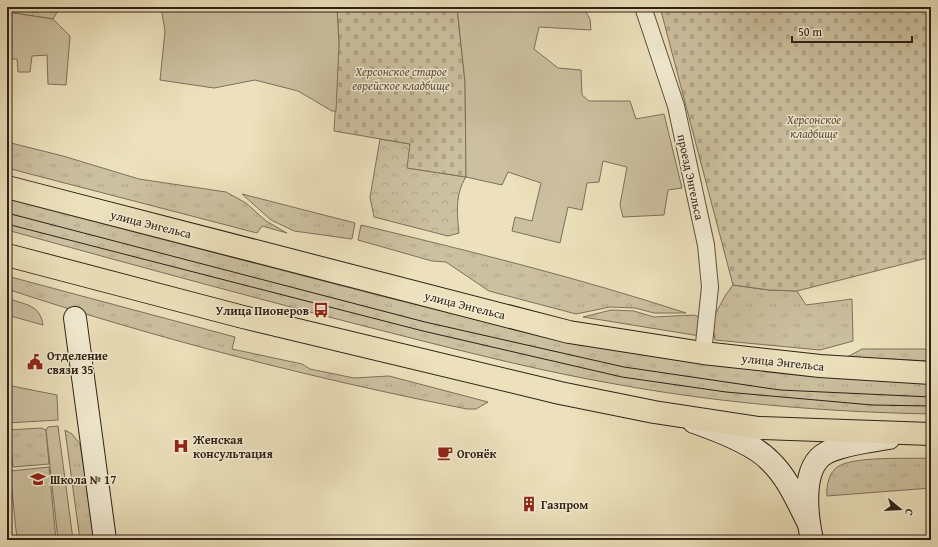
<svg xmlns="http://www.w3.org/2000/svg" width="938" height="547" viewBox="0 0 938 547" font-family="'Gentium Book Plus',serif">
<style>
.grass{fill:url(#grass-tufts);stroke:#7e705b}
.forest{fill:url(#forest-crowns);stroke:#7e705b}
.cemetery{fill:url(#cemetery-stones);stroke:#7e705b}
.green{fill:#ccc0a0;stroke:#7e705b}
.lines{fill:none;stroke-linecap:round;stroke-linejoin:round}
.street-casing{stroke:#5e5140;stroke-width:18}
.secondary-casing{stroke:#2f2116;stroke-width:24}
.primary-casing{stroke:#2f2116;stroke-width:24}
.street{stroke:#f3ecd3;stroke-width:16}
.secondary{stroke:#f3ecd3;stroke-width:22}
.primary{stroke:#ece1bc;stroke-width:22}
.tram{stroke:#2f2116;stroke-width:1}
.labels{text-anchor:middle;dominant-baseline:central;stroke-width:3;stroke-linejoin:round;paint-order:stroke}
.park-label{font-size:12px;font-style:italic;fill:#5e513f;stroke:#f3ecd3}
.street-label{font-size:12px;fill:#2f2116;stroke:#f3ecd3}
.poi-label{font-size:12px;font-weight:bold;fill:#2f2116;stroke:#f3ecd3;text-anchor:start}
</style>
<defs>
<pattern id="grass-tufts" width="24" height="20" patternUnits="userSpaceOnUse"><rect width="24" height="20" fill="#ccc0a0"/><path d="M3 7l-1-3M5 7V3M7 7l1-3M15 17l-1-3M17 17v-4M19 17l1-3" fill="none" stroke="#b0a589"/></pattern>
<pattern id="forest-crowns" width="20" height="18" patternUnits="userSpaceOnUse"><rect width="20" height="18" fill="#ccc0a0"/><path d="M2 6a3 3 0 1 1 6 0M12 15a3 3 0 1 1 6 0" fill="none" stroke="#b0a589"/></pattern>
<pattern id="cemetery-stones" width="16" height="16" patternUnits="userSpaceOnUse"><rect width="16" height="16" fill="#ccc0a0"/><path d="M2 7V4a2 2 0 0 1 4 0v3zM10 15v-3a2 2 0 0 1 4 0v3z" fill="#b0a589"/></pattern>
</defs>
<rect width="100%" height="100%" fill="#ece1bc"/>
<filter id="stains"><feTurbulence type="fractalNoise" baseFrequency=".005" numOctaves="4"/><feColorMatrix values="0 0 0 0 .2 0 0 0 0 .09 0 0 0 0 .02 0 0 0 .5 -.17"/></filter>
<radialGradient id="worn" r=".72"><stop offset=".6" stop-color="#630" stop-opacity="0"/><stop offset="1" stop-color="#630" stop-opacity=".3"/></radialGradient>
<g class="grass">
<path d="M7 142 63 156 139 179 226 192 246 203 266 221 287 233 262 226 257 233 7 168Z"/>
<path d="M242 194 355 223 352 239 294 231 271 220Z"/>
<path d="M7 199 389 298 479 320 619 351 755 370 931 384V414C825 412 719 403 615 384 546 372 478 355 411 338 276 304 141 267 7 230Z"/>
<path d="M361 225C470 251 579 278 686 313H654L635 308 610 307 576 314 489 291 446 262 432 261 358 240Z"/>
<path d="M7 276 235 337 232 349 302 364 310 369 354 378 389 376 488 402 476 409H467C311 378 158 339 7 289Z"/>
<path d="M733 285 769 290 797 291 806 305 852 299 853 341 820 350 715 340 712 320 725 296Z"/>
<path d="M611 310 634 311 654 317 694 315 702 318 700 336 583 317Z"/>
<path d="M862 349H931V361L847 357Z"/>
<path d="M41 428 46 430 49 464 13 467 9 430Z"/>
<path d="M65 430 72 434 80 444 95 540H80Z"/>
<path d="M931 458V488L827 496C826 486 829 471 839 466 857 456 908 459 931 458Z"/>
</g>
<g class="forest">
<path d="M7 7H60L53 19 7 12Z"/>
<path d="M380 139 410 144 408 168 466 177C455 194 457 213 459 233L448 236 374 217 370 197Z"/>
</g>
<g class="cemetery">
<path d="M337 7H457L465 82 466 177 407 168 410 144 334 131 339 44Z"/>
<path d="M660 7H931V257L797 291 769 290 733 285Z"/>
</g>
<g class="green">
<path d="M161 7H337L339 44 336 111H332L298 91 255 80 214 88 160 80 165 31Z"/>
<path d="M457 7H583L590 19 591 30 539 27 534 49 558 68 581 70 582 95 589 101H630L636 119 664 114 682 188 668 190 664 215 623 217 620 205 627 167 603 161 599 182 587 183 582 210 568 207 560 243 512 231 515 217 532 221 541 183 508 172 502 185 466 177 465 82Z"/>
<path d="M7 12 53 19 70 36 66 85 48 84 47 55 32 56 30 72H18L17 59H11L12 42 7 41Z"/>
<path d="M7 298C25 305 40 304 43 325L7 315Z"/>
<path d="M7 385 57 395 58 420 7 423Z"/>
<path d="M58 426 72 532 73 540H58L46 430 48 427Z"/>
<path d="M49 467 56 540H17L10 471Z"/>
</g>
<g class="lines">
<defs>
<path id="street" d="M643 7 676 106 706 245 710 287 703 353"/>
<g id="secondary">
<path d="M75 318 105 540"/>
<path d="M694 422C717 430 753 443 770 461 788 478 798 503 809 524"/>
<path d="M812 540C807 517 800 467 826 453 842 444 871 441 889 438"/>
</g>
<g id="primary">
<path d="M7 187 569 332 703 353 820 366 931 373"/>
<path d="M7 255 243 317 560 393 654 412 759 428 931 434"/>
</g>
</defs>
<use href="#street" class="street-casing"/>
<use href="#secondary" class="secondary-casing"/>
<use href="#primary" class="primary-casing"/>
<use href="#street" class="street"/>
<use href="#secondary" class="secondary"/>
<use href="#primary" class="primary"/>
<g class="tram">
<path d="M7 213 425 322 624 367 780 390 931 397"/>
<path d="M7 224 423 331 622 377 726 392 872 405 931 406"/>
</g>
</g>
<defs>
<symbol id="bus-bare" viewBox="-9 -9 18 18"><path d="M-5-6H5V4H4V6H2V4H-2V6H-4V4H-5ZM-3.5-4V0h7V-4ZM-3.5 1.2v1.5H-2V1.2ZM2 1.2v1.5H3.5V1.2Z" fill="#8f2418" stroke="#f3ecd3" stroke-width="2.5" paint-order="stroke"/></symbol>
<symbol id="civic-bare" viewBox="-9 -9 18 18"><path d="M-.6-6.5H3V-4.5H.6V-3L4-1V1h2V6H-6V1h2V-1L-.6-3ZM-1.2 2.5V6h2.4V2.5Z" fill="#8f2418" stroke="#f3ecd3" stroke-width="2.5" paint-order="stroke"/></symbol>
<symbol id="hospital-bare" viewBox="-9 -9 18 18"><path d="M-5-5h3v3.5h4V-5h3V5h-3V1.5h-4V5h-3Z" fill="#8f2418" stroke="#f3ecd3" stroke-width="2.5" paint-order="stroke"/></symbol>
<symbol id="cafe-bare" viewBox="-9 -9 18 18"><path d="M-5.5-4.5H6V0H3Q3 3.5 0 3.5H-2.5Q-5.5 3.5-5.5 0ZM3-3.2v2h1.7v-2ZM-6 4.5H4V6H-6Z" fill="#8f2418" stroke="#f3ecd3" stroke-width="2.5" paint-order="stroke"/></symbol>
<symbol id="school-bare" viewBox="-9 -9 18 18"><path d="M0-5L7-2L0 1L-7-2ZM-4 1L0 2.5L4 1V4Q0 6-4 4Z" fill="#8f2418" stroke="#f3ecd3" stroke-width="2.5" paint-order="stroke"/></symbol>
<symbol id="building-bare" viewBox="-9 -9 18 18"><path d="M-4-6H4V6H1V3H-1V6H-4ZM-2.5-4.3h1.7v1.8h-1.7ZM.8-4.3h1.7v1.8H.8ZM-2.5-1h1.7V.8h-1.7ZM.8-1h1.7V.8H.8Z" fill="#8f2418" stroke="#f3ecd3" stroke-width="2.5" paint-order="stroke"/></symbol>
</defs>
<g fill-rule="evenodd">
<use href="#bus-bare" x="310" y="299" width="22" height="22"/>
<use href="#civic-bare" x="24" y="351" width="22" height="22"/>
<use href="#hospital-bare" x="170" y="435" width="22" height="22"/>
<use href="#cafe-bare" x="434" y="442" width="22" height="22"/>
<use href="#school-bare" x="27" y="468" width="22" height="22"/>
<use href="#building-bare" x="518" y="493" width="22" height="22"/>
</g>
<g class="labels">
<g class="park-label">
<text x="401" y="71">Херсонское старое<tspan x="401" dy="14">еврейское кладбище</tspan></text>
<text x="814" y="119">Херсонское<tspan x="814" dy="14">кладбище</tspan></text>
</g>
<g class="street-label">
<text transform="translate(691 177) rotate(78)">проезд Энгельса</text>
<text transform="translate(151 224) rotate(14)">улица Энгельса</text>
<text transform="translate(465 305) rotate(14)">улица Энгельса</text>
<text transform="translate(783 362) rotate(6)">улица Энгельса</text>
</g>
<g class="poi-label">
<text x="309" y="310" text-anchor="end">Улица Пионеров</text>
<text x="47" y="355">Отделение<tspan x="47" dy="14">связи 35</tspan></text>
<text x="193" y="439">Женская<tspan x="193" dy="14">консультация</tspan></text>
<text x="457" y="453">Огонёк</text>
<text x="50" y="479">Школа № 17</text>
<text x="541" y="504">Газпром</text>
</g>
</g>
<rect width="938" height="547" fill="none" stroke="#ece1bc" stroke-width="24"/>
<rect x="8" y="8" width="922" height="531" fill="none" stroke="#2f2116" stroke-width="2"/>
<rect x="12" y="12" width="914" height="523" fill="none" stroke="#2f2116"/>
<g transform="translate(900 509) rotate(108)" stroke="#f3ecd3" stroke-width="3" paint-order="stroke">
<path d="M0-3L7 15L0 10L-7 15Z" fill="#2f2116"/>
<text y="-6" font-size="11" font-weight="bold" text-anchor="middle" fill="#2f2116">С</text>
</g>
<path d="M792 36v6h120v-6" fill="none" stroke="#2f2116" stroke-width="2"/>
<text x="798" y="36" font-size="12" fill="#2f2116" stroke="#f3ecd3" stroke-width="3" paint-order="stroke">50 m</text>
<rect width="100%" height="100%" filter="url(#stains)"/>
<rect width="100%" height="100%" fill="url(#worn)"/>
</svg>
